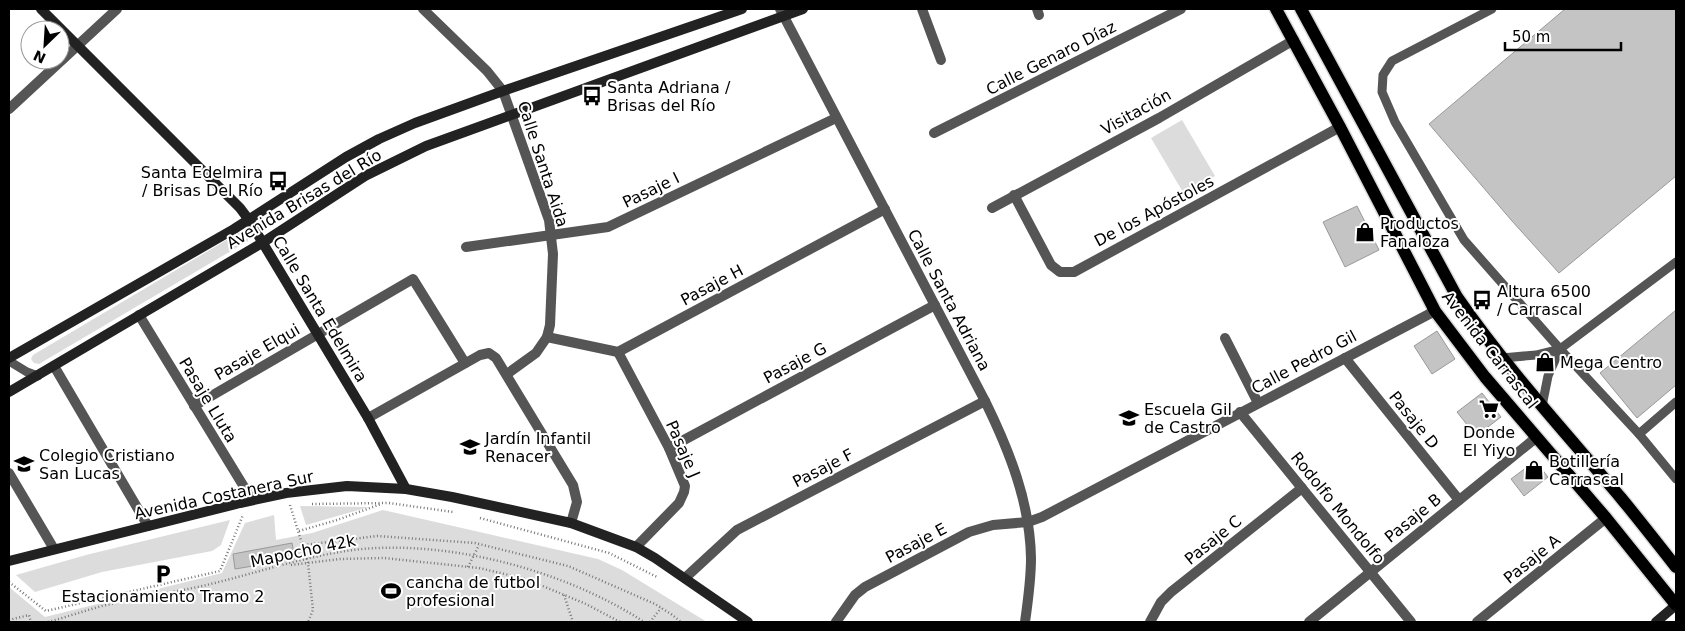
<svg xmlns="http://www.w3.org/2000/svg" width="1685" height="631" viewBox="0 0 1685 631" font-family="'DejaVu Sans',sans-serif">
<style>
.green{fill:#dcdcdc}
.building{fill:#c4c4c4;stroke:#999}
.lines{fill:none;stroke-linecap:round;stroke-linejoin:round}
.primary-casing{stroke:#dbdbdb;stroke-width:15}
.path{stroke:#777;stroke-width:2.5;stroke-dasharray:1 2.5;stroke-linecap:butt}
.lane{stroke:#555;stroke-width:9}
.street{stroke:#555;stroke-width:10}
.secondary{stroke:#222;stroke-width:10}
.primary{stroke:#000;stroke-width:12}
.labels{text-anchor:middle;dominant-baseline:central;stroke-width:4;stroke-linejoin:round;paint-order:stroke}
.street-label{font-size:16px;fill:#000;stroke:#fff}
.poi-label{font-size:16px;fill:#000;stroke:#fff;text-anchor:start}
</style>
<rect width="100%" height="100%" fill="#fff"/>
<g class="green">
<path d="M1182 120 1215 176 1184 194 1151 138Z"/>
<path d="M240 232H245L248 234V241L44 361 39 364 34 363 31 359 33 355Z"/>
<path d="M300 506 369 507 306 525Z"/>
<path d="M383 510 598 559 622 570 707 622H9V587L45 617 222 573 245 523 274 515 276 540 312 533Z"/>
<path d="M230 520 221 545 212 551 102 572 35 592 16 575 86 555Z"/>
</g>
<g class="building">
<path d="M1565 9H1676V176L1559 273 1512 221 1429 124Z"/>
<path d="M1357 206 1379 250 1345 267 1323 222Z"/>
<path d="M1676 310V385L1637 418 1600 373Z"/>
<path d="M1437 331 1455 359 1432 374 1414 346Z"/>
<path d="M1482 393 1501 417 1476 436 1457 412Z"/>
<path d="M1531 464 1541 468 1548 477 1524 496 1511 479Z"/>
<path d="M292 543 295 559 235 569 233 554Z"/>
</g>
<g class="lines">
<defs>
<g id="primary">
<path d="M1276 9 1340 127 1435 311 1485 377 1606 518 1676 605"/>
<path d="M1301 9 1457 297C1506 368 1565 432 1621 498 1640 521 1658 544 1676 567"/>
</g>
</defs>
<use href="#primary" class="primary-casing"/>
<g class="path">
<path d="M312 504 389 503 453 512"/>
<path d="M290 505 308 563 313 610 308 622"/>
<path d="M480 518 609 553 657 577"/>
<path d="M299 531 337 520 381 504"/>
<path d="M304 545 377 536 475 543 568 566 655 604 671 614 681 622"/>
<path d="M291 565 340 559 384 558 479 568 526 579 586 604 620 622"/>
<path d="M468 567 479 545"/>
<path d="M9 582 46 611 220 571 243 515"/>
<path d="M564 595 573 622"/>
<path d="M9 620 29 615 31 622"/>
<path d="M48 622C67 617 86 610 106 605 138 598 170 593 202 586 246 576 290 561 334 553 432 534 562 568 644 622"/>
<path d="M650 622 661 608"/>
</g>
<g class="lane">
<path d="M1492 9 1392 61 1383 75 1382 92 1395 122 1464 240 1560 349 1639 434 1676 479"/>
<path d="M1502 358 1536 355 1560 349 1676 262"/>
<path d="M9 361 27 372 38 376"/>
<path d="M1542 406 1548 376 1560 349"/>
<path d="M1639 434 1676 402"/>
</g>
<g class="street">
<path d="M423 9 487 71 503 91 549 220 553 254 550 325 547 337 536 353 507 374"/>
<path d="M780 9 985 401C1009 450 1030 502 1031 558 1031 579 1028 601 1025 622"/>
<path d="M922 9 941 60"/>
<path d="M1037 9 1039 15"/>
<path d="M9 109 117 9"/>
<path d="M934 133 1181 9"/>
<path d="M1014 195 1051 265 1060 272H1074L1340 127"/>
<path d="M992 208 1159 118 1294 40"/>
<path d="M466 247 608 227 836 118"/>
<path d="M139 315 252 500"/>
<path d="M547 337 618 352 885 209"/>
<path d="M1225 338 1258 403"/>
<path d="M618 352 669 448 685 486 684 492 679 503 636 547"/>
<path d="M1345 358 1459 500"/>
<path d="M54 366 148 526"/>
<path d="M194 406 413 279 465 363"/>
<path d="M1240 412 1411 622"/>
<path d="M368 418 480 355 489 353 496 358 573 485 577 502 571 523"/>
<path d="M669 448 935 305"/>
<path d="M9 473 54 549"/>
<path d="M685 578 737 530 985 401"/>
<path d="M836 622 855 595 865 587 969 532 993 525 1028 522 1042 517 1435 311"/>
<path d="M1150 622 1161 602 1171 592 1302 488"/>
<path d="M1309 622 1537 437"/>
<path d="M1477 622 1606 518"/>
</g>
<g class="secondary">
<path d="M41 9 240 208 249 220 368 418 406 489"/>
<path d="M9 358 234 229 346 157 379 139 415 123 503 91 742 9"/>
<path d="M9 392 262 243 365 176 426 146 803 9"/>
<path d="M9 561 240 503 286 493 347 486 406 489 452 497 571 523 636 547 655 558 748 622"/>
<path d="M1656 622 1676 605"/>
</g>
<use href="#primary" class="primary"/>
</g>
<defs>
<symbol id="bus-bare" viewBox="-9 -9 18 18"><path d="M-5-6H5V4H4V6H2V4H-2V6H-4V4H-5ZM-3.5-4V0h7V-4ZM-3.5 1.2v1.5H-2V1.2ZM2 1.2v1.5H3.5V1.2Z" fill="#000" stroke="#fff" stroke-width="2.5" paint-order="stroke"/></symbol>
<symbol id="shop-bare" viewBox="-9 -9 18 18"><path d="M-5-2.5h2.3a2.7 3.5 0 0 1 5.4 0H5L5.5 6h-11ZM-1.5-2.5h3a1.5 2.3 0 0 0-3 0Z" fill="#000" stroke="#fff" stroke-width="2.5" paint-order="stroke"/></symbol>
<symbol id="supermarket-bare" viewBox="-9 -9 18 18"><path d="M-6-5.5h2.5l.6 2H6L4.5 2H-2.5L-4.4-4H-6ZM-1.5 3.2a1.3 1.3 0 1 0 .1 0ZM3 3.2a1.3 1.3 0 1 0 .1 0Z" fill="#000" stroke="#fff" stroke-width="2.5" paint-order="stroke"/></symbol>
<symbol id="school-bare" viewBox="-9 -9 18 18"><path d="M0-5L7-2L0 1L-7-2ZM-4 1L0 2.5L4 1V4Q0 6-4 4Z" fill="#000" stroke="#fff" stroke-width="2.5" paint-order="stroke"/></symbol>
<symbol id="parking-bare" viewBox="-9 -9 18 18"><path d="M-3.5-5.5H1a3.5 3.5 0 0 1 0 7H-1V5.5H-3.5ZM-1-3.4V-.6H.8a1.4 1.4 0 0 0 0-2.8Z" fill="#000" stroke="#fff" stroke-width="2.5" paint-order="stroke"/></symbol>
<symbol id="stadium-bare" viewBox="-9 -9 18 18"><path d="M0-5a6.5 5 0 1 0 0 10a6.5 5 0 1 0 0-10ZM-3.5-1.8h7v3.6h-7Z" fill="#000" stroke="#fff" stroke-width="2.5" paint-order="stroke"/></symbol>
</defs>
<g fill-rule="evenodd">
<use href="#bus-bare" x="578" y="82" width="28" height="28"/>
<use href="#bus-bare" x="264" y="167" width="28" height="28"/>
<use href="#shop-bare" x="1351" y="218" width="28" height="28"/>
<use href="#bus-bare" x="1468" y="286" width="28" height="28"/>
<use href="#shop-bare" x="1531" y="348" width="28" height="28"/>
<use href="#supermarket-bare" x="1475" y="395" width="28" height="28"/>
<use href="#school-bare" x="1115" y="404" width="28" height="28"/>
<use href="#school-bare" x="456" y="433" width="28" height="28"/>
<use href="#school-bare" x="10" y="450" width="28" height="28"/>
<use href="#shop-bare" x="1520" y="456" width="28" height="28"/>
<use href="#parking-bare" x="149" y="560" width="28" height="28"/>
<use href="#stadium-bare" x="377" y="577" width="28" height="28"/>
</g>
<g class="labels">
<g class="street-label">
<text transform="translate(1051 58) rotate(-27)">Calle Genaro Díaz</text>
<text transform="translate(1136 112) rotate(-29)">Visitación</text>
<text transform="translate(543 164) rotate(72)">Calle Santa Aida</text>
<text transform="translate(651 190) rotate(-26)">Pasaje I</text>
<text transform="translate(304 199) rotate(-31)">Avenida Brisas del Río</text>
<text transform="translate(1154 211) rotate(-28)">De los Apóstoles</text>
<text transform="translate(712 285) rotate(-28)">Pasaje H</text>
<text transform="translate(949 300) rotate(62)">Calle Santa Adriana</text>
<text transform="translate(320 309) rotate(59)">Calle Santa Edelmira</text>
<text transform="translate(1490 350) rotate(52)">Avenida Carrascal</text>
<text transform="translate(257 352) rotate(-30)">Pasaje Elqui</text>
<text transform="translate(1304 362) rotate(-28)">Calle Pedro Gil</text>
<text transform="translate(795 363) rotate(-28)">Pasaje G</text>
<text transform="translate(208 400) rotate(59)">Pasaje Lluta</text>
<text transform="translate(1414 420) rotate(51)">Pasaje D</text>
<text transform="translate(683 449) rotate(66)">Pasaje J</text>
<text transform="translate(823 468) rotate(-27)">Pasaje F</text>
<text transform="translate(224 495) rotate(-12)">Avenida Costanera Sur</text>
<text transform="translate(1338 508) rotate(51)">Rodolfo Mondolfo</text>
<text transform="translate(1413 518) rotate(-39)">Pasaje B</text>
<text transform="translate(1213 540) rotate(-39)">Pasaje C</text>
<text transform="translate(916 543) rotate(-28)">Pasaje E</text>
<text transform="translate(303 551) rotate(-12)">Mapocho 42k</text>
<text transform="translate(1532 559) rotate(-39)">Pasaje A</text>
</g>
<g class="poi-label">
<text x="607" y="87">Santa Adriana /<tspan x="607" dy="18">Brisas del Río</tspan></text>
<text x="263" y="172" text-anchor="end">Santa Edelmira<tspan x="263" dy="18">/ Brisas Del Río</tspan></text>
<text x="1380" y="223">Productos<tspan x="1380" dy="18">Fanaloza</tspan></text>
<text x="1497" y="291">Altura 6500<tspan x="1497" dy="18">/ Carrascal</tspan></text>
<text x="1560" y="362">Mega Centro</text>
<text x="1144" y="409">Escuela Gil<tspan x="1144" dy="18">de Castro</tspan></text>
<text x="1489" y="432" text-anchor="middle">Donde<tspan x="1489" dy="18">El Yiyo</tspan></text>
<text x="485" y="438">Jardín Infantil<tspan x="485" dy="18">Renacer</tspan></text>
<text x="39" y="455">Colegio Cristiano<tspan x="39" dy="18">San Lucas</tspan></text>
<text x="1549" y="461">Botillería<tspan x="1549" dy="18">Carrascal</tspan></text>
<text x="406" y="582">cancha de futbol<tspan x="406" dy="18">profesional</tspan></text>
<text x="163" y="596" text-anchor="middle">Estacionamiento Tramo 2</text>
</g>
</g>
<rect width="1685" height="631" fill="none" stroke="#000000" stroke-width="20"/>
<g transform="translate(45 45) rotate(205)"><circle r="24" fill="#ffffff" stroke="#999999"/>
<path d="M0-4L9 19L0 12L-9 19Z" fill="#000000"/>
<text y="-8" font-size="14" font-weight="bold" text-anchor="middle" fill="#000000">N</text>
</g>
<path d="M1505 42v8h116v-8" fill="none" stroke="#000000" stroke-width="2.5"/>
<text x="1512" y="42" font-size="15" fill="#000000" stroke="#ffffff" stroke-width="4" paint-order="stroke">50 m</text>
</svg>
